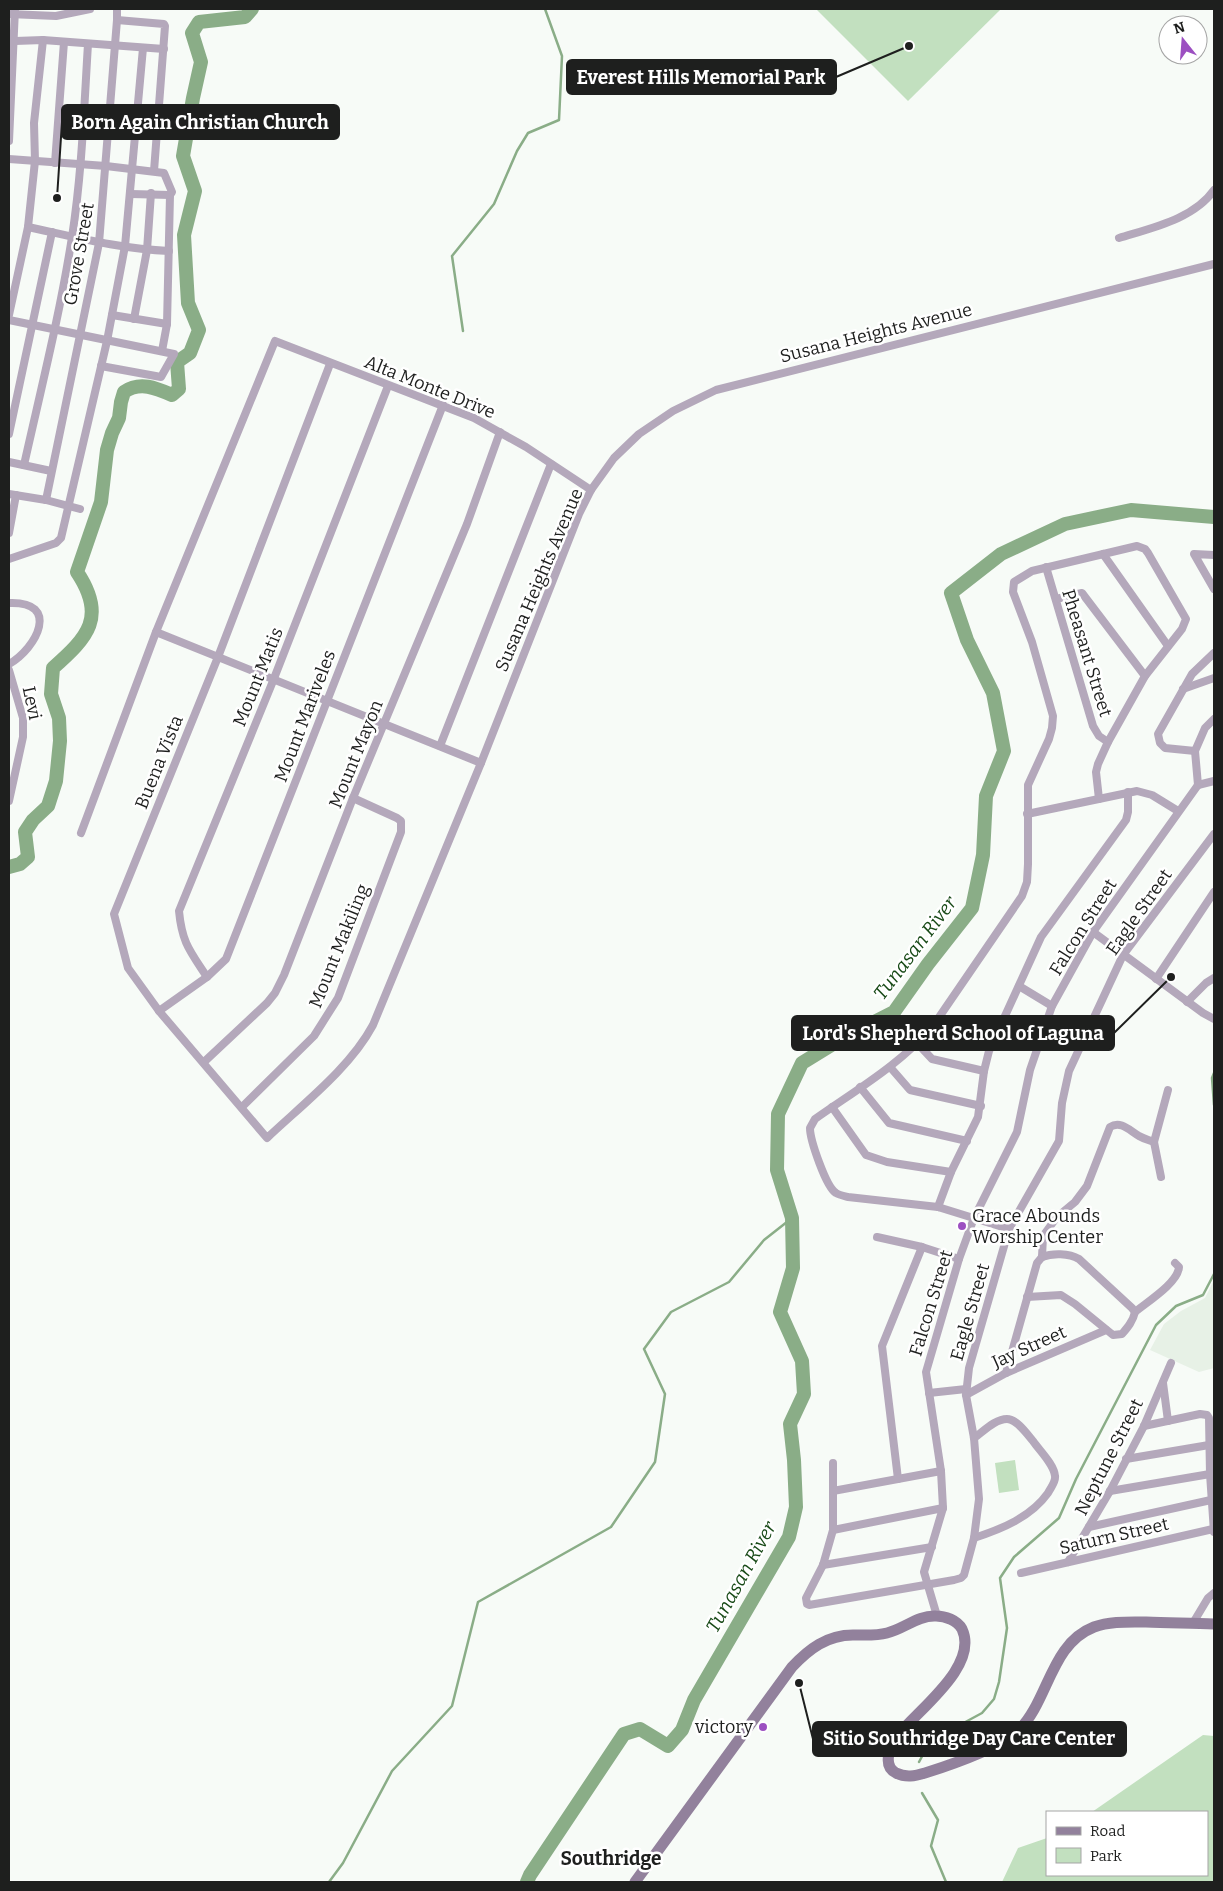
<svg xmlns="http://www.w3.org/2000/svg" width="1223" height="1891" viewBox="0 0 1223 1891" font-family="Bitter,serif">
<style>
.built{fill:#e7f1e6}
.green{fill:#c2e0bf}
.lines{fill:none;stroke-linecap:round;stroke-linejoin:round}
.stream{stroke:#8aad87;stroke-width:2.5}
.river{stroke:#8aad87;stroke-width:14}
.minor{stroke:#b4a8bb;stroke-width:8}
.secondary{stroke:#92819c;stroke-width:11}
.poi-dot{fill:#9c4fc1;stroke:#fff;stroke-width:2}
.labels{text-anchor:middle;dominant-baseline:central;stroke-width:5;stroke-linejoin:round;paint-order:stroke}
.street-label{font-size:18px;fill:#1e1f1e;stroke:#fff}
.poi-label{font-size:18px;fill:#1e1f1e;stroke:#fff;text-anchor:start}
.water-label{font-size:19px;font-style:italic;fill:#184a17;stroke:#fff}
.neighbourhood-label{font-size:19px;font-weight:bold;fill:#1e1f1e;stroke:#fff}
.leader{fill:none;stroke:#1e1f1e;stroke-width:2}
.callout-dot{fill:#1e1f1e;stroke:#fff;stroke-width:2}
.callout{fill:#1e1f1e;stroke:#1e1f1e;stroke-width:2}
.callout-label{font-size:19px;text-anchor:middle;font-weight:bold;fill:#fff}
</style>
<rect width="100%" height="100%" fill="#f7fbf7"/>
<path class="built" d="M1214 1280V1368L1199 1372 1150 1350 1164 1324 1181 1311 1205 1298Z"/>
<g class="green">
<path d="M816 9H1001L908 101Z"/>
<path d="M1015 1460 1019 1490 999 1493 995 1463Z"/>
<path d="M1203 1735 1214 1736V1882H1002L1018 1848 1047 1838V1875H1207V1812H1092Z"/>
</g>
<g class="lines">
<g class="stream">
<path d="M463 331 452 256 494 204 517 151 528 133 559 120 562 56 545 9"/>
<path d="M1214 1073 1212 1078 1214 1105"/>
<path d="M919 1762 926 1749 958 1726 982 1713 994 1699 999 1682 1007 1628 1000 1578 1014 1557 1059 1518 1076 1479 1156 1325 1176 1306 1203 1295 1214 1274"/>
<path d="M922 1793 938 1820 931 1846 946 1882"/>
<path d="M329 1882 343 1863 392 1771 452 1706 478 1602 611 1527 655 1462 665 1394 644 1349 671 1312 729 1282 764 1240 792 1218"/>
</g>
<g class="river">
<path d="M9 867 20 864 28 857 25 832 33 820 48 806 56 781 60 741 59 718 51 694 53 668C88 637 107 617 77 572L101 502 107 450 112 433 119 418 121 402 124 392C140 381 156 388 172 395L179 389 177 362 190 353 199 330 188 303 184 235 195 191 183 156 193 98 201 62 192 33 199 22 245 17 252 9"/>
<path d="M527 1882 530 1875 624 1734 640 1729 668 1746 682 1730 694 1700 789 1537 796 1507 794 1460 790 1424 804 1394 802 1361 780 1312 793 1268 792 1218 777 1170 778 1114 802 1063 841 1039 894 1012 928 964 972 908 983 855 986 796 1004 751 993 693 967 640 951 593 1001 554 1065 524 1131 510 1214 517"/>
</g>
<g class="minor">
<path d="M9 14 56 16 90 9"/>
<path d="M117 20 164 24 165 26 154 171"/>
<path d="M15 41 43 40 164 49"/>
<path d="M9 141 15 9"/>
<path d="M9 159 106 166 164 173 172 192 170 195 167 324 162 351"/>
<path d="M55 163 64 42"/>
<path d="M131 194 170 195"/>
<path d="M28 227C75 237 121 249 169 251"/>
<path d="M1119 238C1151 228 1194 219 1214 190"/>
<path d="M9 315 28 227 35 161 34 123 43 40"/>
<path d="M112 315 167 324"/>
<path d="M134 319 147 250 151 193"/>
<path d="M9 320 174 354 161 377 101 366"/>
<path d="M330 364 218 657 114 914 128 968 159 1011 267 1138C303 1104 350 1068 373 1025L481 763 579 514 591 490 614 458 639 434 673 411 716 390 1214 264"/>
<path d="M9 434 52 232"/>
<path d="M9 462 51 471"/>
<path d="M24 465C41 389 60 314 72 237 82 173 84 108 88 44"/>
<path d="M9 494 46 500 80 509"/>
<path d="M46 500 99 243 117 20V9"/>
<path d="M9 533 16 495"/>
<path d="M1103 554 1168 646"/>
<path d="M1214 555 1194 554 1214 589"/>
<path d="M9 559 56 543 61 538 107 341 125 246 143 48"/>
<path d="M1046 567 1093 726 1099 736 1108 742"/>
<path d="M1056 599 1082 593 1145 676"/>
<path d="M9 603C61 601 37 648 9 664"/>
<path d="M156 632 481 763"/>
<path d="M9 670 23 718V737L9 801"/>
<path d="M1183 689 1214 678"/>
<path d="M440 746 551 464"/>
<path d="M1195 751 1165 748 1160 743 1158 734 1192 674 1214 653"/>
<path d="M1198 785 1195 751 1205 728 1214 719"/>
<path d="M1198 785 1214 781"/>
<path d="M1027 814 1137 791 1152 795 1178 811"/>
<path d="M81 833 156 632 275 341 474 418 526 447 591 490"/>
<path d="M1093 932 1203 1013 1214 1019"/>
<path d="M207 977C190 951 182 943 179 911L273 681 388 386"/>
<path d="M1156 979 1214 892"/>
<path d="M1019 986 1052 1006"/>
<path d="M1187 1002 1206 983 1214 978"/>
<path d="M159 1011 207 977 226 959 443 405"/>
<path d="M918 1044 932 1059 984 1071"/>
<path d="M204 1062 267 1003 275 993 284 975 353 798 467 524 500 432"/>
<path d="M890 1067 910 1090 981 1106"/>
<path d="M860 1087 889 1123 967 1141"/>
<path d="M242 1107 314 1036 338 998 401 832V821L397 818 353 798"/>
<path d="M832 1107 866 1155 887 1162 951 1172"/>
<path d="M1154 1142 1161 1177"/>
<path d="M938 1207 951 1172 978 1117 984 1071 989 1051 1041 937 1126 820 1128 812V792"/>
<path d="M1009 1229 938 1207 848 1197C844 1196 839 1195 836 1193 826 1187 810 1140 810 1128L815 1119C856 1090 901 1064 933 1026L1022 896 1027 882 1028 864V785L1049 739 1052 728 1053 716 1032 642 1013 592 1014 582 1032 571 1137 546 1145 549 1148 553 1186 619 1182 629 1145 676 1108 742 1098 764 1096 772 1099 799"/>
<path d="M877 1237 922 1247 959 1259"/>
<path d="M1042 1257 1043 1236 1057 1217 1075 1202 1087 1186 1110 1127C1121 1120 1130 1131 1139 1136 1144 1139 1149 1140 1154 1142L1168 1090"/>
<path d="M1027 1297 1061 1295 1075 1304 1113 1335 1122 1334C1128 1327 1133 1321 1135 1312L1132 1308 1079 1259C1069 1253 1052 1253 1042 1257"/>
<path d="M1135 1312C1147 1302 1178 1283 1179 1267L1175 1263"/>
<path d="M1006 1373 1037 1263 1042 1257"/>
<path d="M1163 1383 1168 1421"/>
<path d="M929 1393 966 1389"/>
<path d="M966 1395 1006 1373 1106 1330"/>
<path d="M1144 1426 1200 1414 1207 1415 1209 1418 1210 1474 1214 1532"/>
<path d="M974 1438C983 1432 995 1419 1007 1419 1017 1419 1027 1434 1033 1441 1039 1450 1054 1464 1055 1476 1056 1482 1051 1487 1048 1493 1031 1517 1002 1529 974 1538"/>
<path d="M1126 1459 1209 1445"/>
<path d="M833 1463V1530L823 1565 806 1598 807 1604 809 1605 954 1580 961 1578 964 1575 974 1538 979 1499 974 1438 966 1395 969 1368 1009 1229 1059 1141 1062 1103 1069 1071 1123 955 1214 834"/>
<path d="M898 1479 882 1346 922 1247"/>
<path d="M833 1491 941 1471"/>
<path d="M1110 1491 1210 1474"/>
<path d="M1089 1527 1211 1500"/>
<path d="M833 1530 943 1508"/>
<path d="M1068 1562 1110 1491 1144 1426 1171 1363"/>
<path d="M823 1565 932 1547"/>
<path d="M1021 1573 1213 1529"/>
<path d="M937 1616 924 1572 943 1508 941 1471 926 1372 959 1259 974 1218 1017 1132 1030 1070 1052 1006 1093 932 1198 785"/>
<path d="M1193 1623 1208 1598 1214 1593"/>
</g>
<path class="secondary" d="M635 1882 792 1667C809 1649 827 1635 853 1635 864 1635 876 1636 887 1633 904 1629 918 1615 936 1616 945 1616 957 1620 962 1629 979 1666 919 1709 899 1734 891 1744 881 1765 896 1773 906 1778 915 1776 925 1773 950 1765 999 1748 1018 1731 1049 1701 1050 1644 1094 1627 1110 1621 1129 1622 1146 1622 1169 1623 1192 1623 1214 1624"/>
</g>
<g class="poi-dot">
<circle cx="962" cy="1226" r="5"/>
<circle cx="763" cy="1727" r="5"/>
</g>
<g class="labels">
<g class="street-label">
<text transform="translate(79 254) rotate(-80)">Grove Street</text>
<text transform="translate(876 333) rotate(-14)">Susana Heights Avenue</text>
<text transform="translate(430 387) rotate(22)">Alta Monte Drive</text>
<text transform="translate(539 580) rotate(-67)">Susana Heights Avenue</text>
<text transform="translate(1087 653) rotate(73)">Pheasant Street</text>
<text transform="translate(258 677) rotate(-68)">Mount Matis</text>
<text transform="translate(32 703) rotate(78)">Levi</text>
<text transform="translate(305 716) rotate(-69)">Mount Mariveles</text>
<text transform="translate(356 754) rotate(-68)">Mount Mayon</text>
<text transform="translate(159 762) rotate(-68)">Buena Vista</text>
<text transform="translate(1139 912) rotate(-55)">Eagle Street</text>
<text transform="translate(1083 927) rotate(-58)">Falcon Street</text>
<text transform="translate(339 946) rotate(-68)">Mount Makiling</text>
<text transform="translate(931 1303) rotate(-73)">Falcon Street</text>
<text transform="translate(970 1312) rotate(-74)">Eagle Street</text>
<text transform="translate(1029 1347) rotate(-24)">Jay Street</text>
<text transform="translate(1109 1457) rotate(-63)">Neptune Street</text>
<text transform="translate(1114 1536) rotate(-13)">Saturn Street</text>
</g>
<g class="poi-label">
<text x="972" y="1216">Grace Abounds<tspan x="972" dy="21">Worship Center</tspan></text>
<text x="753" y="1727" text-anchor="end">victory</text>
</g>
<g class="water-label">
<text transform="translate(915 948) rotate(-53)">Tunasan River</text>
<text transform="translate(741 1577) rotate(-61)">Tunasan River</text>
</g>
<g class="neighbourhood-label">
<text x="611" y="1858">Southridge</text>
</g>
</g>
<path class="leader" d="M909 46L836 77M57 198L62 122M1171 977L1114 1033M799 1683L813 1739"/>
<g class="callout-dot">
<circle cx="909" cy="46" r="5"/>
<circle cx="57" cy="198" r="5"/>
<circle cx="1171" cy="977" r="5"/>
<circle cx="799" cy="1683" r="5"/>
</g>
<g class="callout">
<rect x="567" y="60" width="269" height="34" rx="5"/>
<rect x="62" y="105" width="277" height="34" rx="5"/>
<rect x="792" y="1016" width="322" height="34" rx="5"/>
<rect x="813" y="1722" width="313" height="34" rx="5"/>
</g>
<g class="callout-label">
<text x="701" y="84">Everest Hills Memorial Park</text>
<text x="200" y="129">Born Again Christian Church</text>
<text x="953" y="1040">Lord's Shepherd School of Laguna</text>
<text x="969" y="1745">Sitio Southridge Day Care Center</text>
</g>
<rect width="1223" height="1891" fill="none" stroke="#1e1f1e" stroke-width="20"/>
<rect x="1046" y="1811" width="162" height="65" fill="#ffffff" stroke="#a5a5a5"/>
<rect x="1056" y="1827" width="25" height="8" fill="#92819c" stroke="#a5a5a5"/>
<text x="1090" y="1836" font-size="15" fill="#1e1f1e">Road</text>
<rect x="1056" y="1848" width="25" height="15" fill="#c2e0bf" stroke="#a5a5a5"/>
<text x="1090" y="1861" font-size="15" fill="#1e1f1e">Park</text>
<g transform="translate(1183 40) rotate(343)"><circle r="24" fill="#ffffff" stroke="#a5a5a5"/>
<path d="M0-4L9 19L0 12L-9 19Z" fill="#9c4fc1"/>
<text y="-8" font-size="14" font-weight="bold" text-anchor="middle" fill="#1e1f1e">N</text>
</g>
</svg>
